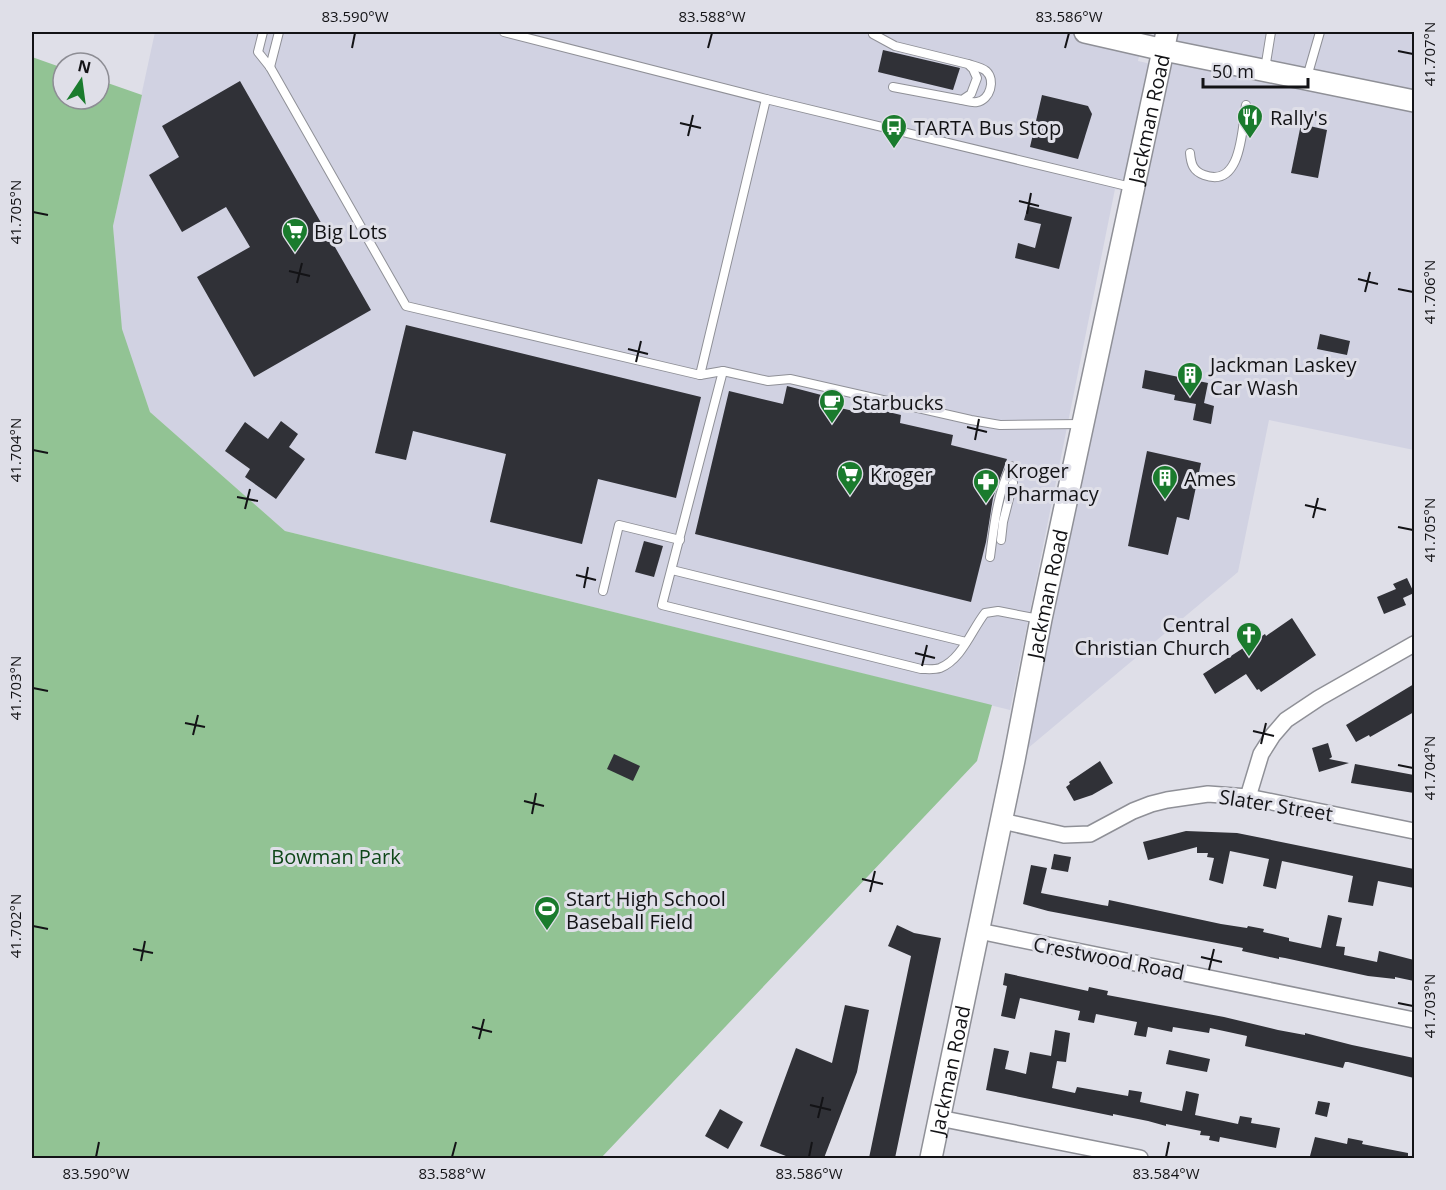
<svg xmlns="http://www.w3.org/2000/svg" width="1446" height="1190" viewBox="0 0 1446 1190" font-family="'Open Sans',sans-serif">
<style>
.built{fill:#d1d2e2}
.green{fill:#92c394}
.building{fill:#303137}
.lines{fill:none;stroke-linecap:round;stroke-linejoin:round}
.lane-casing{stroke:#8f9097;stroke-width:10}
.street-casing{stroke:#8f9097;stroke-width:18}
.secondary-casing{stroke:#8f9097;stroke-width:24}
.lane{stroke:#fff;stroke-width:8}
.street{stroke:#fff;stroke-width:15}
.secondary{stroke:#fff;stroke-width:21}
.ticks{fill:none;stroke:#131316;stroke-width:2}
.labels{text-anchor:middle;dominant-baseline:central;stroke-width:6;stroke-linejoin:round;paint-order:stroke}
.poi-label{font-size:20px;fill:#131316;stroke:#dfdfe8;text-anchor:start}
.street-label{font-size:20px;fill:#131316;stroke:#dfdfe8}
.park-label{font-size:20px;fill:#0e4718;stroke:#dfdfe8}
.neatline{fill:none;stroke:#131316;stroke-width:2}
.ticks-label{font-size:15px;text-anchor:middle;fill:#131316}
</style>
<rect width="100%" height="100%" fill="#dfdfe8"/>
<path class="built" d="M155 32H1144L1138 61 1160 66 1167 32H1414V450L1269 420 1238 572 1014 760 1132 193 1115 189 1010 710 285 531 150 412 121 329 113 226Z"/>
<path class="green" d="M32 57 63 68V99H99V80L142 95 113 226 122 329 150 412 285 531 992 705 977 761 601 1158H32Z"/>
<g class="building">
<path d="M883 50 960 68 953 90 878 72Z"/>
<path d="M240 81 371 310 254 377 197 277 250 247 226 207 182 232 149 175 179 157 162 126Z"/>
<path d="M1042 95 1088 106 1092 114 1078 159 1030 147Z"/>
<path d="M1301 124 1327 130 1318 178 1291 173Z"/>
<path d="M1028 206 1072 217 1059 269 1015 258 1018 243 1035 248 1041 224 1024 220Z"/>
<path d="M406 325 701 397 676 498 598 479 582 544 490 522 506 454 413 431 406 460 375 453Z"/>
<path d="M1320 334 1350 341 1347 355 1317 349Z"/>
<path d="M1145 370 1208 383 1204 403 1214 406 1211 424 1193 420 1196 404 1174 400 1175 395 1142 388Z"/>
<path d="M787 386 829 397 827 405 858 412 859 405 901 415 900 423 953 435 951 445 1007 459 993 498 986 542 971 602 695 534 729 391 783 404Z"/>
<path d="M281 421 298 434 289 447 305 459 276 499 245 477 250 469 225 451 245 422 268 439Z"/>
<path d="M1147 451 1201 463 1189 520 1177 517 1168 555 1128 546Z"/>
<path d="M644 541 663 546 654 577 635 572Z"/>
<path d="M1407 578 1414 593 1403 598 1406 605 1384 614 1377 597 1396 589 1393 584Z"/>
<path d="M1292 618 1316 655 1261 692 1259 689 1257 690 1246 674 1215 694 1203 674 1265 634 1266 636Z"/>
<path d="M1414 684V712L1370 737 1369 735 1356 742 1346 725Z"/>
<path d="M1328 743 1332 757 1329 759 1349 763 1319 772 1312 748Z"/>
<path d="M614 754 640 766 633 781 607 769Z"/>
<path d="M1100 761 1113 783 1092 795 1074 801 1066 787 1070 784 1069 782Z"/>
<path d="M1355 764 1414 775V793L1351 783Z"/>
<path d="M1186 831 1237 833 1414 869V888L1378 881 1373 906 1348 902 1353 876 1282 861 1276 889 1263 886 1269 859 1230 851 1223 884 1209 880 1214 858 1207 857 1208 853H1197V847L1148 860 1143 842Z"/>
<path d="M1054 854 1071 857 1068 872 1051 869Z"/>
<path d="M1031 865 1047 868 1041 893 1102 905 1108 906 1109 900 1221 924 1247 928 1248 926 1264 929 1263 932 1289 938V941L1321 948 1328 915 1342 918 1336 946 1345 947 1344 955 1377 962 1379 951 1414 960V981L1395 977V979L1368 976 1285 958 1279 957V959L1242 951 1243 948 1048 911 1023 904Z"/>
<path d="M897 925 914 933 941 938 895 1158H869L911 956 888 946Z"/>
<path d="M1005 973 1088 991 1089 987 1108 991 1107 995 1224 1017 1278 1030 1305 1035V1033L1352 1045 1414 1058V1078L1348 1062H1345L1343 1068 1245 1046 1247 1036 1210 1028 1209 1033 1173 1027 1172 1032 1148 1027 1146 1037 1134 1035 1137 1022 1096 1014 1094 1023 1078 1020 1080 1011 1020 998 1015 1019 1001 1016 1007 986 1003 985Z"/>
<path d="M845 1005 869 1010 857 1072 824 1158H791L760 1146 796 1048 832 1063Z"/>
<path d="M1055 1030 1070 1033 1066 1062 1057 1061 1052 1088 1075 1093 1077 1087 1128 1096 1129 1090 1142 1092 1140 1102 1182 1111 1186 1091 1199 1094 1195 1115 1238 1124 1240 1116 1252 1118 1251 1123 1280 1128 1276 1148 1220 1137 1219 1142 1209 1140 1210 1136 1200 1135 1201 1131 1166 1124V1126L1148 1121 1113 1114V1116L986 1090 994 1048 1009 1051 1005 1069 1026 1074 1030 1052 1051 1056Z"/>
<path d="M1169 1050 1210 1059 1207 1072 1166 1064Z"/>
<path d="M1318 1101 1330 1103 1327 1117 1315 1114Z"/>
<path d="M720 1109 743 1122 728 1149 705 1136Z"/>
<path d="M1315 1137 1347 1144 1348 1138 1363 1141 1362 1144 1408 1153V1158H1322L1310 1156Z"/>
</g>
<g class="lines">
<defs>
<g id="lane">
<path d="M263 32 258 52 270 67 406 306 700 375 723 371 768 381 790 379 971 420 1000 425 1080 424"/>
<path d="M504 32 766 99 1131 187"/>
<path d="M873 34 895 46 968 64 973 69 977 78 971 94 962 100 893 87"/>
<path d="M270 67 279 32"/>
<path d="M1265 69 1271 32"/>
<path d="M1307 77 1320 32"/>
<path d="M962 100C967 101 972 103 977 102 990 100 996 80 986 71 981 67 974 66 968 64"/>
<path d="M1190 153C1191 164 1193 171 1204 175 1242 189 1242 128 1246 105"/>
<path d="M723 371 662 605 921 669C927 669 934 670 940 668 962 659 971 631 985 613L998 611 1039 619"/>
<path d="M700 375 766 99"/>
<path d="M1001 540 1003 522 1013 483"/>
<path d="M990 557C994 527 997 494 1011 466"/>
<path d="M672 570 966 642"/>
<path d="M603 591 619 525 680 540"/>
</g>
<g id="street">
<path d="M1248 797 1261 754 1273 735 1286 720 1319 698 1414 644"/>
<path d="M1002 821 1064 835 1090 834 1133 811 1151 804 1167 800 1208 794 1248 797 1414 831"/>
<path d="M979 931 1414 1020"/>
<path d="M939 1118 1140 1158"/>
</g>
<g id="secondary">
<path d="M1085 32 1164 50 1414 101"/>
<path id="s1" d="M931 1158 1014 760 1041 619 1167 32"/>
</g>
</defs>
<use href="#lane" class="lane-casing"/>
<use href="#street" class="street-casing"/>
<use href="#secondary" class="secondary-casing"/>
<use href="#lane" class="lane"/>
<use href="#street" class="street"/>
<use href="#secondary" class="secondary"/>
</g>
<path class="ticks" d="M352 48 355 33M708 48 712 33M1065 48 1069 33M1398 51 1413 54M680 123 701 128M688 136 693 115M1019 201 1039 206M33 212 48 215M1027 214 1031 193M289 271 310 276M1358 279 1378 284M297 283 302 263M1398 289 1413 292M1365 292 1370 272M628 349 648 354M636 362 641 341M967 427 987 432M975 440 979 419M33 450 48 453M237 497 258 501M1305 505 1326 510M245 509 250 489M1313 518 1318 498M1398 527 1413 530M576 575 596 580M584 588 588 567M915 653 935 658M922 666 927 645M33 688 48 691M185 723 205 727M1253 731 1274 736M193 735 198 715M1261 744 1266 723M1398 765 1413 768M524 801 544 806M532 814 536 793M862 879 883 884M870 892 875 871M33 926 48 929M133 949 153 953M1201 957 1222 962M141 961 145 941M1209 970 1214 949M1398 1003 1413 1006M472 1027 492 1032M479 1039 484 1019M810 1105 831 1110M818 1118 823 1097M96 1157 99 1142M452 1157 456 1142M809 1157 812 1142M1166 1157 1169 1142"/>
<defs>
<symbol id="restaurant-pin" viewBox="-11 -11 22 30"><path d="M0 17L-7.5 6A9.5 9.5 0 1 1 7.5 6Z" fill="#1a7b2d" stroke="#dfdfe8"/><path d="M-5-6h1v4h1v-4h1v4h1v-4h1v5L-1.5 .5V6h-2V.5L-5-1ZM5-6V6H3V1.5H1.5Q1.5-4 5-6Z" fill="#fff"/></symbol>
<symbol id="bus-pin" viewBox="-11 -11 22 30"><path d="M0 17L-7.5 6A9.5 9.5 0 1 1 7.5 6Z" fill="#1a7b2d" stroke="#dfdfe8"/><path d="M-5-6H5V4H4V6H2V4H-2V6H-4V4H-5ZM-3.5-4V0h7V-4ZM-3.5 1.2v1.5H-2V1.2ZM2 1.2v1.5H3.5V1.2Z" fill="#fff"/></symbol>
<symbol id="supermarket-pin" viewBox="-11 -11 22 30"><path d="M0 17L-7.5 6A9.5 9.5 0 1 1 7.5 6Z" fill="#1a7b2d" stroke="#dfdfe8"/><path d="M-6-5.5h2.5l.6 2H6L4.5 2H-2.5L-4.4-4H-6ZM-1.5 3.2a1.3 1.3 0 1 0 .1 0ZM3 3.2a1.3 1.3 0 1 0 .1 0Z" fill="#fff"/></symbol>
<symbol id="building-pin" viewBox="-11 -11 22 30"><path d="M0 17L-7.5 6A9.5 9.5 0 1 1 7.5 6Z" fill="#1a7b2d" stroke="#dfdfe8"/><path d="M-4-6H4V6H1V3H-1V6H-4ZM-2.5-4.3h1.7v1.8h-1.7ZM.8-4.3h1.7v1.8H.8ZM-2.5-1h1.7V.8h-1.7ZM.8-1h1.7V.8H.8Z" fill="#fff"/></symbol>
<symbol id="cafe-pin" viewBox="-11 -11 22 30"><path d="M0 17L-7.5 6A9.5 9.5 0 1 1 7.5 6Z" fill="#1a7b2d" stroke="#dfdfe8"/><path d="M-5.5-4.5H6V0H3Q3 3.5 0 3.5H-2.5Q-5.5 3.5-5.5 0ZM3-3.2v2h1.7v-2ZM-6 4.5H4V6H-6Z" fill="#fff"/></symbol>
<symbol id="pharmacy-pin" viewBox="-11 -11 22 30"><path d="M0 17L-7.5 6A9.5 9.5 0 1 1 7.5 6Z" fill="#1a7b2d" stroke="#dfdfe8"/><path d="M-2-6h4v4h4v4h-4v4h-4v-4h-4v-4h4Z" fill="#fff"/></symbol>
<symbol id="church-pin" viewBox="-11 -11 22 30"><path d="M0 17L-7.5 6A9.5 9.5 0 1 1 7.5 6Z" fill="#1a7b2d" stroke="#dfdfe8"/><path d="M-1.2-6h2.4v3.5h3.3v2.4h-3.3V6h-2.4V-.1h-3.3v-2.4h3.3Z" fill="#fff"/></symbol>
<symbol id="stadium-pin" viewBox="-11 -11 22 30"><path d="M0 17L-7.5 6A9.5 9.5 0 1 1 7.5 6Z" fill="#1a7b2d" stroke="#dfdfe8"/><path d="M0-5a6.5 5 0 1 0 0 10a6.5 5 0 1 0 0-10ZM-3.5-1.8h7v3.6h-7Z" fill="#fff"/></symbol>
</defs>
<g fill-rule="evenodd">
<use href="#restaurant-pin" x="1235" y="102" width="30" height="40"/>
<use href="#bus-pin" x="879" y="112" width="30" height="40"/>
<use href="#supermarket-pin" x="280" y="216" width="30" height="40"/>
<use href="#building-pin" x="1175" y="360" width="30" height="40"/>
<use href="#cafe-pin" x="817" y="387" width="30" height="40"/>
<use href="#supermarket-pin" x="835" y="459" width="30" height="40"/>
<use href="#building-pin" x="1150" y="463" width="30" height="40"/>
<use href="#pharmacy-pin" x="971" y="467" width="30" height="40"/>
<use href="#church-pin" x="1234" y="620" width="30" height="40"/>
<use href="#stadium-pin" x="532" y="894" width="30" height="40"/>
</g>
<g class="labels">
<g class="poi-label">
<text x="1270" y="117">Rally's</text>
<text x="914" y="127">TARTA Bus Stop</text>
<text x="314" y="231">Big Lots</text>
<text x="1210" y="364">Jackman Laskey<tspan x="1210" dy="23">Car Wash</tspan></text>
<text x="852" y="402">Starbucks</text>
<text x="1006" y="470">Kroger<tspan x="1006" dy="23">Pharmacy</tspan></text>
<text x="870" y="474">Kroger</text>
<text x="1184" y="478">Ames</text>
<text x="1230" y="624" text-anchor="end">Central<tspan x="1230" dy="23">Christian Church</tspan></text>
<text x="566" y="898">Start High School<tspan x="566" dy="23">Baseball Field</tspan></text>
</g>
<g class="street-label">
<text stroke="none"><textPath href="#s1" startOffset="1062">Jackman Road</textPath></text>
<text stroke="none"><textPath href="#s1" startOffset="576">Jackman Road</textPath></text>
<text transform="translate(1276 805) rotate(9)">Slater Street</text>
<text transform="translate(1109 958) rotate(11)">Crestwood Road</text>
<text stroke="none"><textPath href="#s1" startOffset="90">Jackman Road</textPath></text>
</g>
<g class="park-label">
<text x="336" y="856">Bowman Park</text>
</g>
</g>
<rect width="1446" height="1190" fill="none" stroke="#dfdfe8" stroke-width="66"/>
<g transform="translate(81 81) rotate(13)"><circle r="28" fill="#dfdfe8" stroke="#8d8d94" stroke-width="1.5"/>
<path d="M0-4.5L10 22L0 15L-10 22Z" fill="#1a7b2d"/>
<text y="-9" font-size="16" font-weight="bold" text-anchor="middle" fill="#131316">N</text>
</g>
<path d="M1203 78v9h105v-9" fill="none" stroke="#131316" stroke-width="3"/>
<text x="1212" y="78" font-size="18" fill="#131316" stroke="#dfdfe8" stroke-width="4.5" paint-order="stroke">50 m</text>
<rect x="33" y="33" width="1380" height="1124" class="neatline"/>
<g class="ticks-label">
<text x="355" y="22">83.590°W</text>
<text x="712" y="22">83.588°W</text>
<text x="1069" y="22">83.586°W</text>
<text transform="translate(1430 54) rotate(-90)" y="5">41.707°N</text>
<text transform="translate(16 212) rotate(-90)" y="5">41.705°N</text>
<text transform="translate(1430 292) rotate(-90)" y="5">41.706°N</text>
<text transform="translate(16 450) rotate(-90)" y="5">41.704°N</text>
<text transform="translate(1430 530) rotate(-90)" y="5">41.705°N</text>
<text transform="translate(16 688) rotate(-90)" y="5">41.703°N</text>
<text transform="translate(1430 768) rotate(-90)" y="5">41.704°N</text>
<text transform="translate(16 926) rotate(-90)" y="5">41.702°N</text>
<text transform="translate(1430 1006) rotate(-90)" y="5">41.703°N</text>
<text x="96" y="1179">83.590°W</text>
<text x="452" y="1179">83.588°W</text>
<text x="809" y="1179">83.586°W</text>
<text x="1166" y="1179">83.584°W</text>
</g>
</svg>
